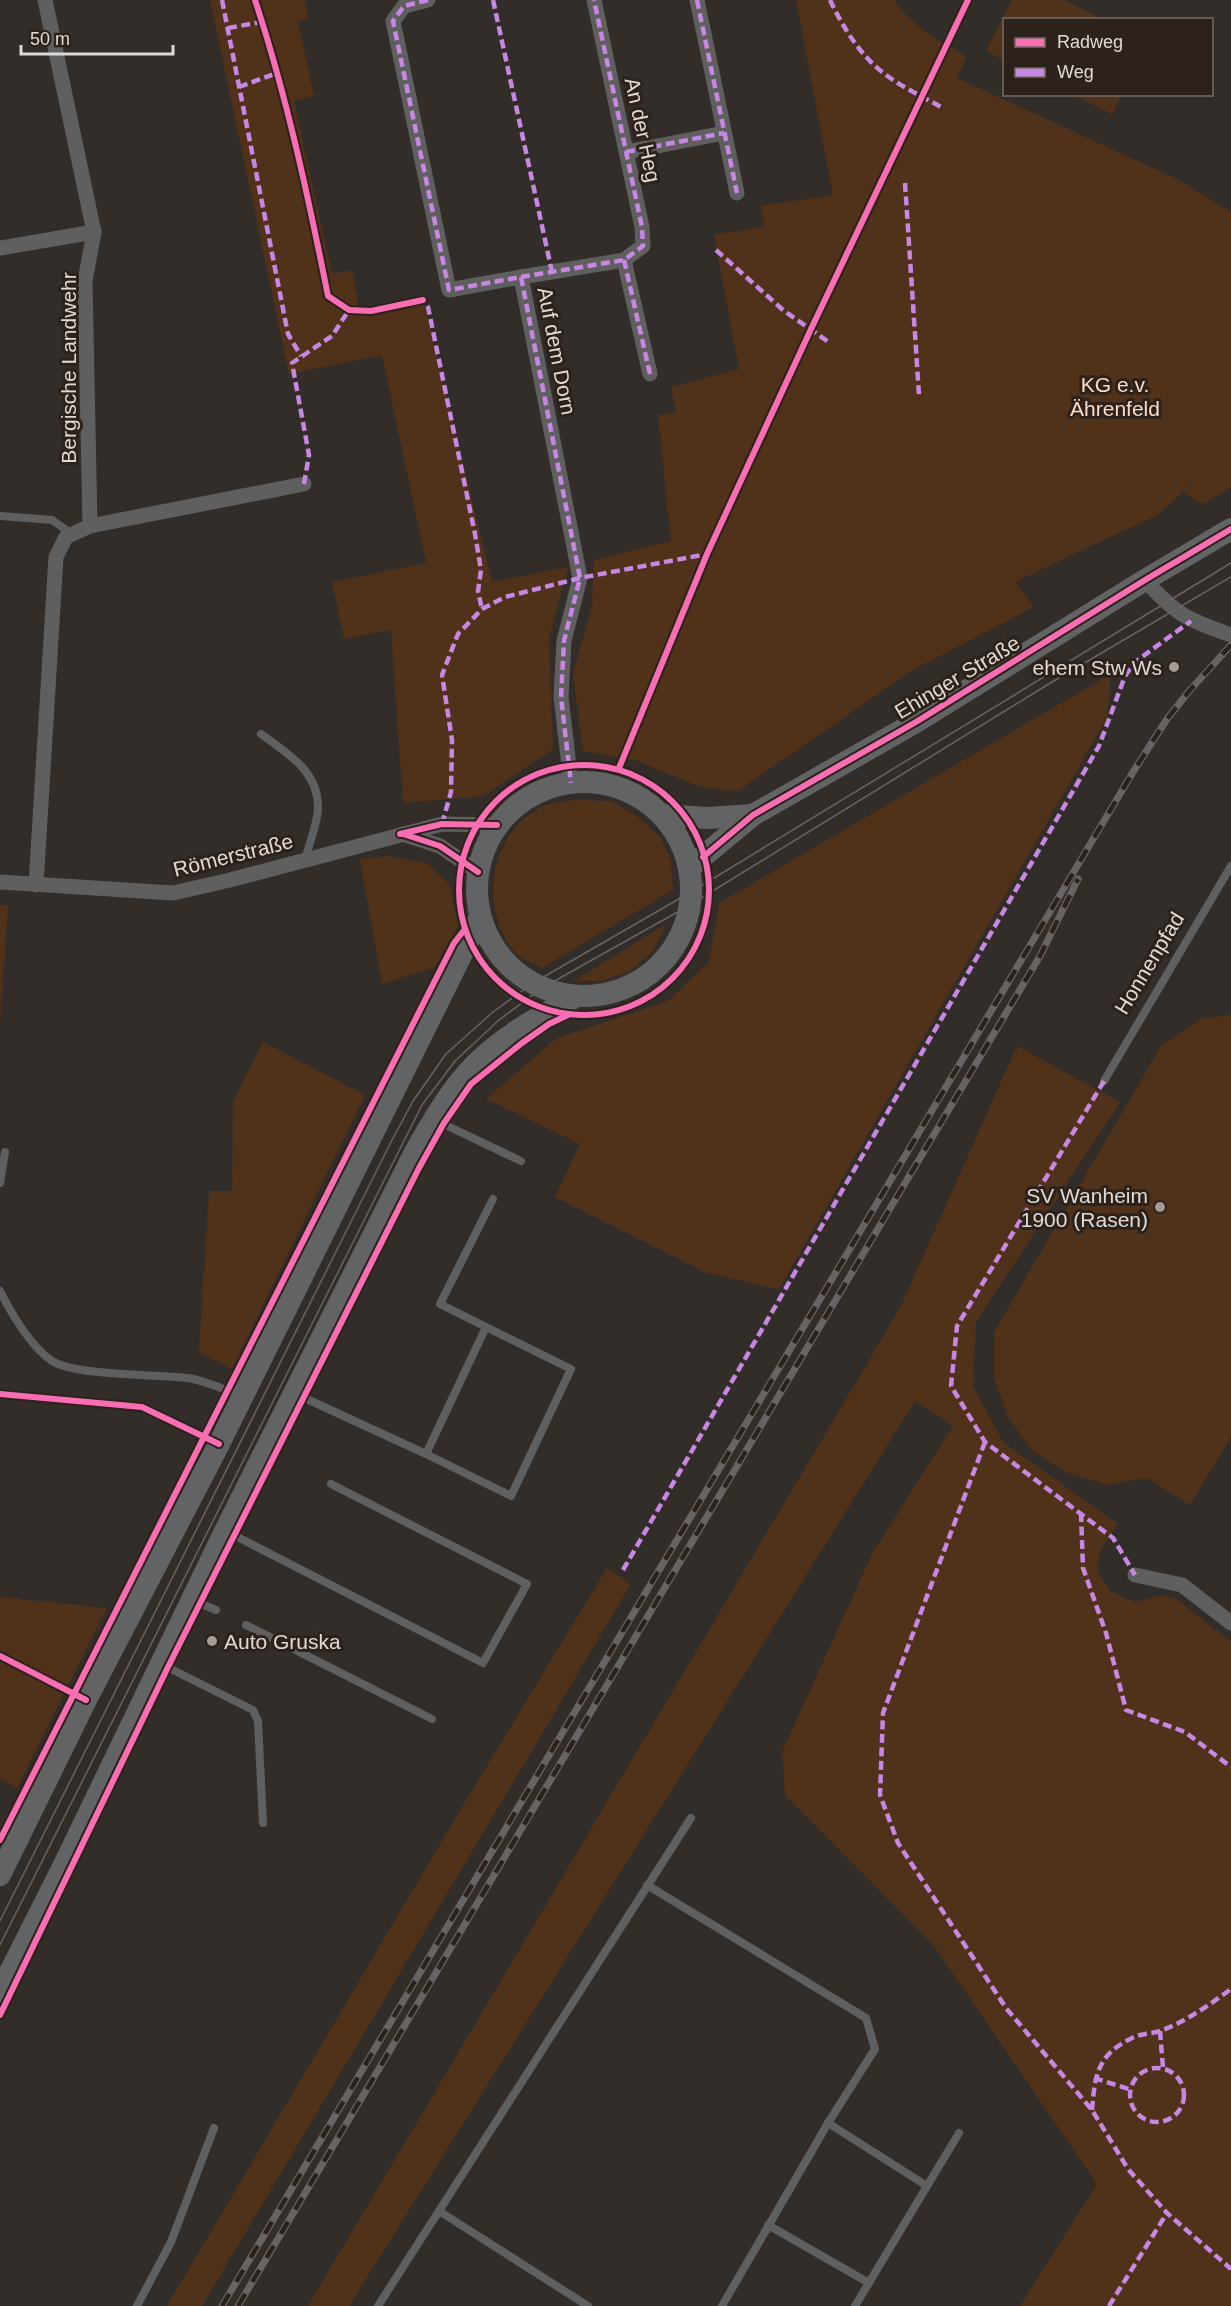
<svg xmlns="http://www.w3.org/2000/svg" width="1231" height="2306" viewBox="0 0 1231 2306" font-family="Helvetica,sans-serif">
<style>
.green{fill:#50311a}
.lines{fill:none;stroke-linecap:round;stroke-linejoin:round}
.lane{stroke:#605f5f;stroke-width:8}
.street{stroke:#605f5f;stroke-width:15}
.secondary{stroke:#626364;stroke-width:22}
.tram{stroke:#686464;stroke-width:1.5}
.rail-casing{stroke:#686464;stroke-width:7}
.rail{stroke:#2c221b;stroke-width:4.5;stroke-dasharray:14;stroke-linecap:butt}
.quiet{stroke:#c787e3;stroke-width:4.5;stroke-dasharray:9 4.5;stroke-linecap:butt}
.cycleway-casing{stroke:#2c221b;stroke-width:10}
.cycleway{stroke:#f96db3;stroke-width:6}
.poi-dot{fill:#a39d98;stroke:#2c221b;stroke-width:2}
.labels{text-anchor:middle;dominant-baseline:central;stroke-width:6;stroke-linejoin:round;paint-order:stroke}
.street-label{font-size:21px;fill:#e0d9d4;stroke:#2c221b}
.park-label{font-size:21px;fill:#fddac3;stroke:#2c221b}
.poi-label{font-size:21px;fill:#e0d9d4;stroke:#2c221b;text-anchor:end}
</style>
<rect width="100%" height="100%" fill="#332d29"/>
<g class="green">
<path d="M210 0H305L308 18 298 21 314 96 294 101 332 274 353 270 358 307 423 300 492 582 568 567 549 638 553 749 483 796 403 803 391 630 344 639 332 582 426 563 382 355 289 374Z"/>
<path d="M796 0H894C912 26 940 42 967 56L957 78 1179 180 1231 212V487L1203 504 1183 492 1200 475 1159 514 1015 582 1034 607 911 671 738 791 701 787 635 760 583 751 573 673 592 606 594 560 671 541 658 415 676 413 671 387 739 369 714 235 765 226 760 206 833 195Z"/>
<path d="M1012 0H1064L1103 19 1004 20V60L986 51Z"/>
<path d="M1074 95H1122L1112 114Z"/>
<path d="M1111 674 1107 718 779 1289 707 1273 555 1197 580 1144 486 1099 557 1038 668 1001 709 962 719 903Z"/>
<path d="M574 800 610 801 638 817 661 838 671 861 673 890 542 968C533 963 520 958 514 951 479 907 489 837 538 809 548 803 563 802 574 800Z"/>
<path d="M387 856 427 863 450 885 458 926 435 967 382 984 360 859Z"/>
<path d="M0 905H8L0 1024Z"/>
<path d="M666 924 653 951 630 971 601 981H574Z"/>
<path d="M1231 1015V1437L1190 1505 1147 1478 1106 1485 1066 1472 1031 1450 1008 1417 994 1377V1332L1161 1046 1201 1019Z"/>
<path d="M263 1042 365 1095 232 1369 199 1352 209 1191H232L233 1101Z"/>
<path d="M1017 1046 1120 1102 976 1322 973 1386 1003 1442 1118 1524 1100 1551 1097 1571 1110 1591 1135 1602 1163 1595 1176 1599 1231 1642V2306H1020L1097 2184 934 1946 785 1795 782 1752 873 1552 953 1426 915 1401 349 2306H308L900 1308Z"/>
<path d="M607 1568 631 1584 202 2306H167L465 1802Z"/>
<path d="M0 1597 107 1608 17 1788 0 1779Z"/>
</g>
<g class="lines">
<g class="lane">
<path d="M0 516 52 520 72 534"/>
<path d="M261 734C288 754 319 771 318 809 317 825 309 844 305 860"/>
<path d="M1104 1081 1231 866"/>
<path d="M435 1120 521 1161"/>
<path d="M0 1183 5 1152"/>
<path d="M0 1291C11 1313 31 1347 52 1361 76 1376 156 1374 188 1378 206 1381 224 1389 241 1396"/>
<path d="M486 1327 440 1304 493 1199"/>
<path d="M296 1394 426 1454 486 1327 571 1369 511 1496 426 1454"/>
<path d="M226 1531 483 1663 527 1584 331 1484"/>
<path d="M195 1601 216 1610"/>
<path d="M246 1625 432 1719"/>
<path d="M163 1665 253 1710 258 1721 263 1823"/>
<path d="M647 1885 866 2018 875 2049 828 2123 722 2306"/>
<path d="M828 2123 927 2186"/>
<path d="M439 2211 588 2306"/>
<path d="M768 2225 869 2283"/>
<path d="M137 2306 171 2242 214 2128"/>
<path d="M378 2306 691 1818"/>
<path d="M855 2306 959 2133"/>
</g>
<g class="street">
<path d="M428 0 404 6 393 21 449 290 521 277 580 578 564 641 561 697 571 783"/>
<path d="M697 0 737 193"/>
<path d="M626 152 724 133"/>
<path d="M0 248 94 232"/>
<path d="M624 260 650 374"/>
<path d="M521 277 624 260 643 246 642 227 594 0"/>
<path d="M90 526 304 484"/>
<path d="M1145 580C1176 615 1188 620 1231 635"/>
<path d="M403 834 440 846 478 872"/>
<path d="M0 882 173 893 230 880 442 824 497 825"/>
<path d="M36 885 56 557 66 537 90 526 85 281 94 232 45 0"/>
<path d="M1135 1575 1182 1585 1231 1623"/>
</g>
<g class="secondary">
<circle cx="584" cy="889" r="107"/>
<path d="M662 815 707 818 753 815"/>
<path d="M689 868 753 815 916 722 1145 580 1231 529"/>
<path d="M0 1875 86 1700 219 1444 480 917"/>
<path d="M0 1992 64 1865 225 1531 415 1152C429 1127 444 1101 462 1079 492 1042 536 1018 577 996"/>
</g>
<g class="tram">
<path d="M0 1921 392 1140 413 1101 446 1054 493 1012 533 983 691 892 1231 563"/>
<path d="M0 1945 422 1105 455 1061 499 1020 542 988 690 905 1047 685 1231 577"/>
</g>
<defs>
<g id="rail">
<path d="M222 2306 1133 772 1167 719 1190 690 1231 645"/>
<path d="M238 2306 1040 956 1078 879"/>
</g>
</defs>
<use href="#rail" class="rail-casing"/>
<use href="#rail" class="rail"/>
<g class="quiet">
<path d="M222 0 288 334 301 356"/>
<path d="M428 0 404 6 393 21 449 290 521 277 580 578 564 641 561 697 571 783"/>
<path d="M493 0 552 272"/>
<path d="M697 0 737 193"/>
<path d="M830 0C841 23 855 47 874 65 893 83 918 94 941 107"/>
<path d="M228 28 262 22"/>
<path d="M239 87 277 73"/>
<path d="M626 152 724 133"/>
<path d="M905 183 919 395"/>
<path d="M716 250 783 310 830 343"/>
<path d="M624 260 650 374"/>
<path d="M521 277 624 260 643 246 642 227 594 0"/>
<path d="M417 301 423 300 428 307 475 534 481 570 478 591 482 609"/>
<path d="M304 484 309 455 292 363 332 336 349 310"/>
<path d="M442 824 451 792 452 740 442 675 458 634 482 609 505 597 580 578 707 554"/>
<path d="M1104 1081 957 1326 951 1386 985 1442 1113 1538 1135 1575"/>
<path d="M985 1442 883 1713 880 1795 898 1843 1006 2008 1092 2110 1128 2169 1167 2213 1231 2269"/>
<path d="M1081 1513 1083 1568 1106 1633 1126 1710 1185 1732 1231 1767"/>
<path d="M623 1570 1099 746 1125 676 1135 662 1191 621"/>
<path d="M1160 2031 1163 2068"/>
<circle cx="1157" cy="2095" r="27"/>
<path d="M1094 2078 1129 2089"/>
<path d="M1092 2110C1095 2075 1097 2055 1132 2038 1141 2033 1153 2034 1163 2030 1188 2020 1209 2005 1231 1989"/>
<path d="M1109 2306 1167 2213"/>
</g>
<defs>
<g id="cycleway">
<path d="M255 0C287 97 308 196 328 296L349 310 371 311 423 300"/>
<circle cx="584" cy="890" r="125"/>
<path d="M619 768 707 554 811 329 968 0"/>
<path d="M400 834 442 824 497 825"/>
<path d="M403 834 440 846 478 872"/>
<path d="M703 857 753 815 916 722 1145 580 1231 529"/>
<path d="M0 1394 142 1407 219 1444"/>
<path d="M0 1656 86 1700"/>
<path d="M0 1840 454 943 465 929"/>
<path d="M0 2015 168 1667 419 1168 444 1123 471 1084 522 1043 549 1024 570 1014"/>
</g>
</defs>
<use href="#cycleway" class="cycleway-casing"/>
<use href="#cycleway" class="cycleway"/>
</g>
<g class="poi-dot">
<circle cx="1174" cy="667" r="6"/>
<circle cx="1160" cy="1207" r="6"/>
<circle cx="212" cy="1641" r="6"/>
</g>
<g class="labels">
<g class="street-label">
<text transform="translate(643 130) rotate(78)">An der Heg</text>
<text transform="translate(557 351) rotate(79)">Auf dem Dorn</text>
<text transform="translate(68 368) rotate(-90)">Bergische Landwehr</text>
<text transform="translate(957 677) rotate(-31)">Ehinger Straße</text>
<text transform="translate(233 855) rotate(-14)">Römerstraße</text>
<text transform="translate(1149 963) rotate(-59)">Honnenpfad</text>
</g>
<g class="park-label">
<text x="1115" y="384">KG e.v.<tspan x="1115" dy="24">Ährenfeld</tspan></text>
</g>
<g class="poi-label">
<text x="1162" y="667">ehem Stw Ws</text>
<text x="1148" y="1195">SV Wanheim<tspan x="1148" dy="24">1900 (Rasen)</tspan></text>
<text x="224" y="1641" text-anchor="start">Auto Gruska</text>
</g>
</g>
<rect x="1003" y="18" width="210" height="78" fill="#2c221b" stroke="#746b65" stroke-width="1.5"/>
<rect x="1015" y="38" width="30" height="9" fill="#f96db3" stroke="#746b65" stroke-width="1.5"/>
<text x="1057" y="48" font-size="18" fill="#e0d9d4">Radweg</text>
<rect x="1015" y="68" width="30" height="9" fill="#c787e3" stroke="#746b65" stroke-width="1.5"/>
<text x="1057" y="78" font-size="18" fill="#e0d9d4">Weg</text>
<path d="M21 45v9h152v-9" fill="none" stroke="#e0d9d4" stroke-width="3"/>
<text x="30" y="45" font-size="18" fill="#e0d9d4" stroke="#2c221b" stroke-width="4.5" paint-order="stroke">50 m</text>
</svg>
